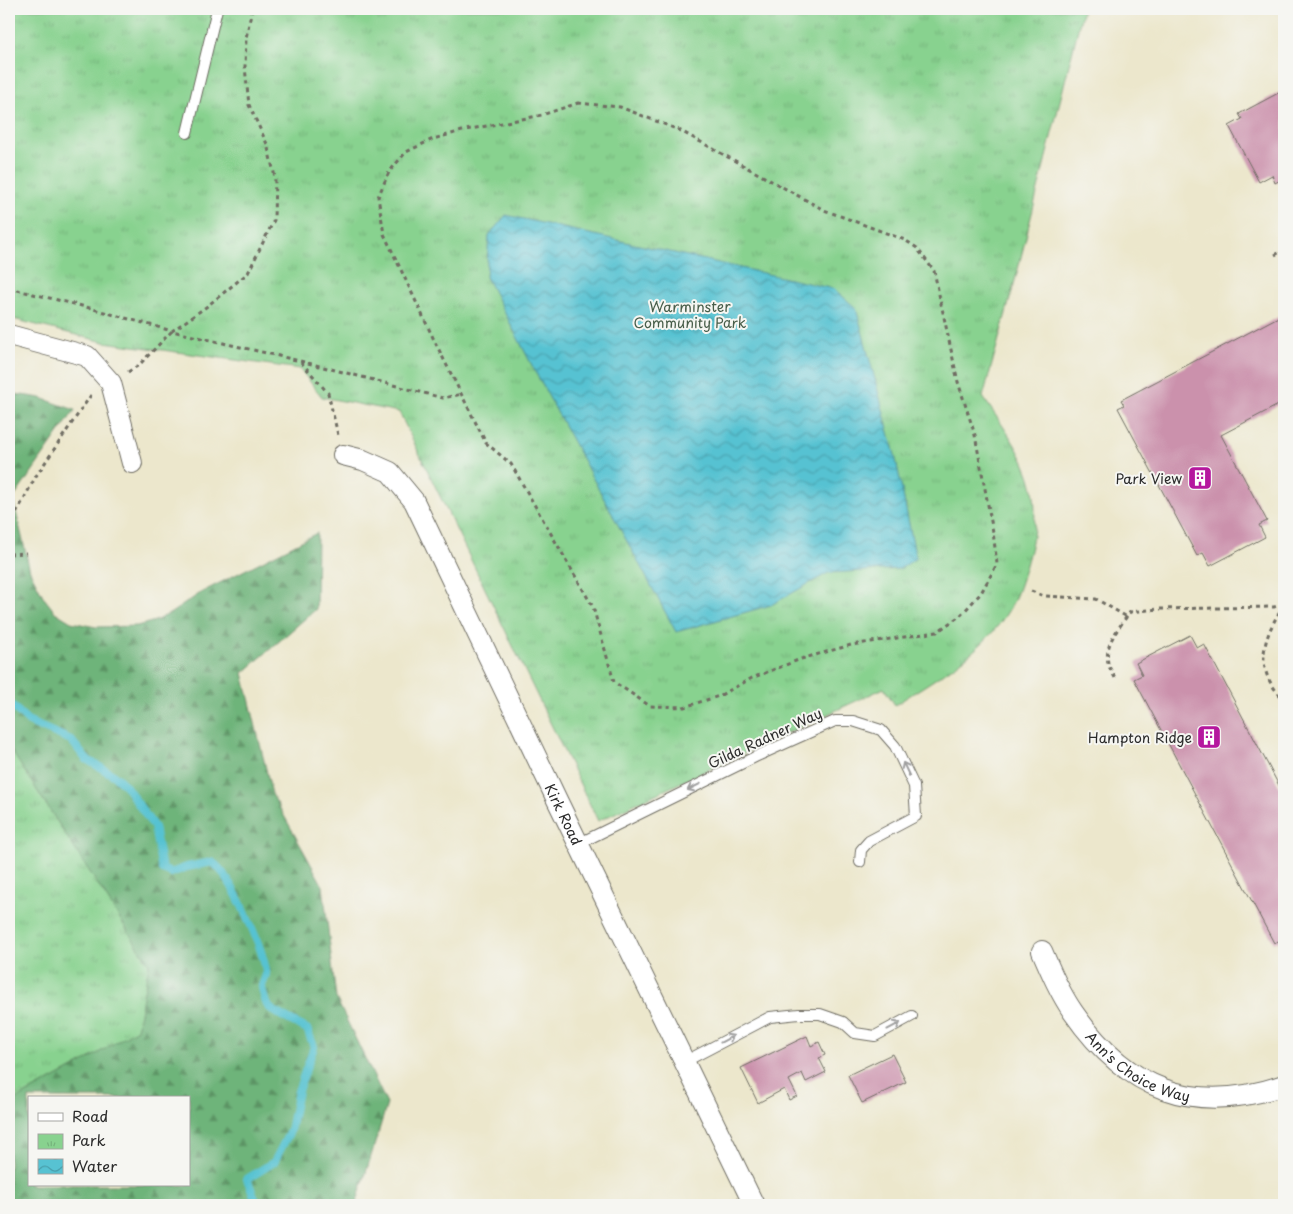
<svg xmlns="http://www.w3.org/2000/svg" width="1293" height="1214" viewBox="0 0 1293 1214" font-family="'Playpen Sans',sans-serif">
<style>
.forest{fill:url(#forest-firs);stroke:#4c7052;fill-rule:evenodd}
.park{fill:url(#park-tufts);stroke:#5a7e5d}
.water{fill:url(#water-waves);stroke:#41767e}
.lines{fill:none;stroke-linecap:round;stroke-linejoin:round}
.stream{stroke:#57c2d2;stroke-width:8}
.building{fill:#cb91ac}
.lane-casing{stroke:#6f6d63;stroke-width:12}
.street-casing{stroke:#6f6d63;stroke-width:22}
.path{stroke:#6f6d63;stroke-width:3;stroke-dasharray:4 4;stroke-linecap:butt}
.lane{stroke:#fff;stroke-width:10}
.street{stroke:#fff;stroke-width:20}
.oneway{stroke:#a0a0a0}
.labels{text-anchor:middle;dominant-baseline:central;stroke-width:4;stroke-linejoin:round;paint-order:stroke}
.park-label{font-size:14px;fill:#475d49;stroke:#f6f6f2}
.poi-label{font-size:14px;fill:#2b2b2b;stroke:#f6f6f2;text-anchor:end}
.street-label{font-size:14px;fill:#2b2b2b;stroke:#f6f6f2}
</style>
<defs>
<pattern id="forest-firs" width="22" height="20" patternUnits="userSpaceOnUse" patternTransform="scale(1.25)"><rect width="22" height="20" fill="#6eb47a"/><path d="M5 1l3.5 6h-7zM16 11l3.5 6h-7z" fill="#5b9364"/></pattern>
<pattern id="park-tufts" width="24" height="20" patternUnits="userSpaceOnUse" patternTransform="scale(1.25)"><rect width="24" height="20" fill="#88d28f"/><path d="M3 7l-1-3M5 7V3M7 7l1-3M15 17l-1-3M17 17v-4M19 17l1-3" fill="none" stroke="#76b47c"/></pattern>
<pattern id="water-waves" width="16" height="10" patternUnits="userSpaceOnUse" patternTransform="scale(1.25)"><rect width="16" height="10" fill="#57c2d2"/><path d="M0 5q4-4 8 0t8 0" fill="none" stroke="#489eab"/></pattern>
</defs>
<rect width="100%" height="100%" fill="#f6f6f2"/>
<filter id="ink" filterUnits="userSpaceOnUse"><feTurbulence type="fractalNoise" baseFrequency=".02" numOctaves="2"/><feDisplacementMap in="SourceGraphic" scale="10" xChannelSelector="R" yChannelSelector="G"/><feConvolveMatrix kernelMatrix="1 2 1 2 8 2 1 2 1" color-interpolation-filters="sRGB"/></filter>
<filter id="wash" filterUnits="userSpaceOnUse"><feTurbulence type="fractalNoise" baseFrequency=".0096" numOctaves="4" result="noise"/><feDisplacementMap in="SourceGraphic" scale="20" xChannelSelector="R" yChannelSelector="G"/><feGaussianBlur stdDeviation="1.12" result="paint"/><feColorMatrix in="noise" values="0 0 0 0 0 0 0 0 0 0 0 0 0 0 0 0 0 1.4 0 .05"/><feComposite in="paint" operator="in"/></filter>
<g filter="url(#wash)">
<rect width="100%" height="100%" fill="#ece7cc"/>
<path class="forest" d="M9 393 41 398 75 410 13 499 30 571 44 598 55 612 71 622 96 627 137 626 155 621 171 613 202 592 317 533 316 609 243 673 272 794 323 886 336 998 387 1104 356 1205H9V1103L82 1063 137 1029 149 964 9 747ZM29 1098H189V1185H29Z"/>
<g class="park">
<path d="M9 9H1083L1017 273 983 397C999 421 1018 445 1028 472 1038 497 1036 529 1029 554 1024 572 1019 592 1010 608 984 653 937 677 895 705L884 688 598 821 399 412 322 397 300 369 104 342 9 318Z"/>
<path d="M9 747 149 964 137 1029 82 1063 9 1103Z"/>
</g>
<path class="water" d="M506 215 834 289 856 308 895 455 916 558 900 569 828 573 771 605 676 632 537 375 486 277 489 235Z"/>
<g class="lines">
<path class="stream" d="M9 703 29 722 71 740 86 759 115 776 125 785 154 827 162 869 171 873 187 867 212 862C232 875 262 947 266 971 267 977 263 981 262 986 262 990 265 1001 267 1005 274 1014 296 1023 307 1029L314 1047 298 1091 290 1131 274 1162 247 1179 258 1205"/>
</g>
<g id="blocks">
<g class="building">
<path d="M1284 90V178L1275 183 1272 175 1259 182 1229 126 1242 119 1239 114Z"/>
<path d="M1284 314V402L1221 435 1267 521 1259 525 1265 537 1210 566 1203 553 1197 556 1118 408 1124 405 1121 400Z"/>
<path d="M1190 635 1197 648 1204 644 1284 795V943L1280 945 1278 941 1274 943 1134 679 1142 675 1136 663Z"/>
<path d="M807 1036 811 1046 819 1042 825 1055 819 1058 826 1072 806 1082 802 1073 789 1080 797 1096 789 1100 784 1089 758 1103 741 1068Z"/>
<path d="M892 1054 906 1082 862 1103 848 1075Z"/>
</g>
</g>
</g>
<g filter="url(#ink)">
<use href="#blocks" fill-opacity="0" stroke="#6f6d63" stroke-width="1"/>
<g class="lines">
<defs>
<g id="lane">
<path d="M187 133 217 9"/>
<path d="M578 844 755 757 835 721H853L881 730 895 746 914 786 916 816 869 841 861 850 860 862"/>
<path d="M684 1062 770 1017 799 1014H820L843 1022 855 1033 875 1036 912 1016"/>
</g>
<g id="street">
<path d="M9 335 87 356 111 383 132 463"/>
<path id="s1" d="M343 455 363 460 390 472 414 501 558 802 754 1205"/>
<path id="s2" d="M1042 951C1051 972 1060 993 1073 1012 1127 1090 1193 1116 1284 1085"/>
</g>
</defs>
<use href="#lane" class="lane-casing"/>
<use href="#street" class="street-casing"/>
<g class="path">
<path d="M578 103 620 107 679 130 824 210 905 240 917 248 934 271 958 382 975 435 993 532 997 564 981 593 961 615 937 632 851 645 801 659 752 678 719 696 684 707 650 706 614 682 593 607 511 464 486 443 436 344 384 234 378 197 389 172 406 152 433 139 466 130 542 115Z"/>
<path d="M1275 255 1284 250"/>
<path d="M9 288 86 307 172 331 206 307 248 273 274 220 275 177 267 144 249 105 245 67 246 38 252 9"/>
<path d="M301 362 328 393 338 435"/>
<path d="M128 372 139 365 172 331 300 361 443 398 462 394"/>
<path d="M9 527 36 476 91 395"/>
<path d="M9 554 26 553"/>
<path d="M1031 591 1044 596 1096 599 1127 617"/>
<path d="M1284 605C1263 636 1252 670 1284 699"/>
<path d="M1115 678C1113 673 1109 668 1108 663 1104 643 1120 627 1130 612L1158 609 1274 607 1284 604"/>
</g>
<use href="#lane" class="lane"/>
<use href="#street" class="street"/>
</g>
<defs><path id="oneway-shaft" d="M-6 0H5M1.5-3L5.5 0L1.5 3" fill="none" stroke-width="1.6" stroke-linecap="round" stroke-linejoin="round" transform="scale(1.25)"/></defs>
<g class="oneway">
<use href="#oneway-shaft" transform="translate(906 769) rotate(-115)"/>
<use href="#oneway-shaft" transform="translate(694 787) rotate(154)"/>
<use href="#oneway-shaft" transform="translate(894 1026) rotate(-28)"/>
<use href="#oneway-shaft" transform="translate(727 1039) rotate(-28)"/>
</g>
</g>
<defs>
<symbol id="building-square" viewBox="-11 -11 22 22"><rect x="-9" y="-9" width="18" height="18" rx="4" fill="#b5179e" stroke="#f6f6f2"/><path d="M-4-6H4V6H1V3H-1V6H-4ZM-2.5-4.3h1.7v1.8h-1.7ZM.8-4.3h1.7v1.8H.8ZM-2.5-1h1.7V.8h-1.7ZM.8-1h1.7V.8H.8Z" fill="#fff"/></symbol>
</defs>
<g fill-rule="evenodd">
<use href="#building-square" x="1186" y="464" width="28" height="28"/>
<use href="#building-square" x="1195" y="723" width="28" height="28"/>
</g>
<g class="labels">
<g class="park-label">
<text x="690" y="306">Warminster<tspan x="690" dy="16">Community Park</tspan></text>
</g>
<g class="poi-label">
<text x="1182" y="478">Park View</text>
<text x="1192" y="737">Hampton Ridge</text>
</g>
<g class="street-label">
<text transform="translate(765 738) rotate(-25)">Gilda Radner Way</text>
<text stroke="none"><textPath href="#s1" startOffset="435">Kirk Road</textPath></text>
<text stroke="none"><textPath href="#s2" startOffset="156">Ann's Choice Way</textPath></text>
</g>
</g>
<rect width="1293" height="1214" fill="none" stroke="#f6f6f2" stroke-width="30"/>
<rect x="28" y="1096" width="162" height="90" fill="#f6f6f2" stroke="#a5a5a2"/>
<rect x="38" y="1113" width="25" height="8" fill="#ffffff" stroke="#a5a5a2"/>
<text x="72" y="1122" font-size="15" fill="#2b2b2b">Road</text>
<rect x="38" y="1134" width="25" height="15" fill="url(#park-tufts)" stroke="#a5a5a2"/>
<text x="72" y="1146" font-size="15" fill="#2b2b2b">Park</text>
<rect x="38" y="1159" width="25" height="15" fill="url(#water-waves)" stroke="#a5a5a2"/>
<text x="72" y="1172" font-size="15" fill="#2b2b2b">Water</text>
</svg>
